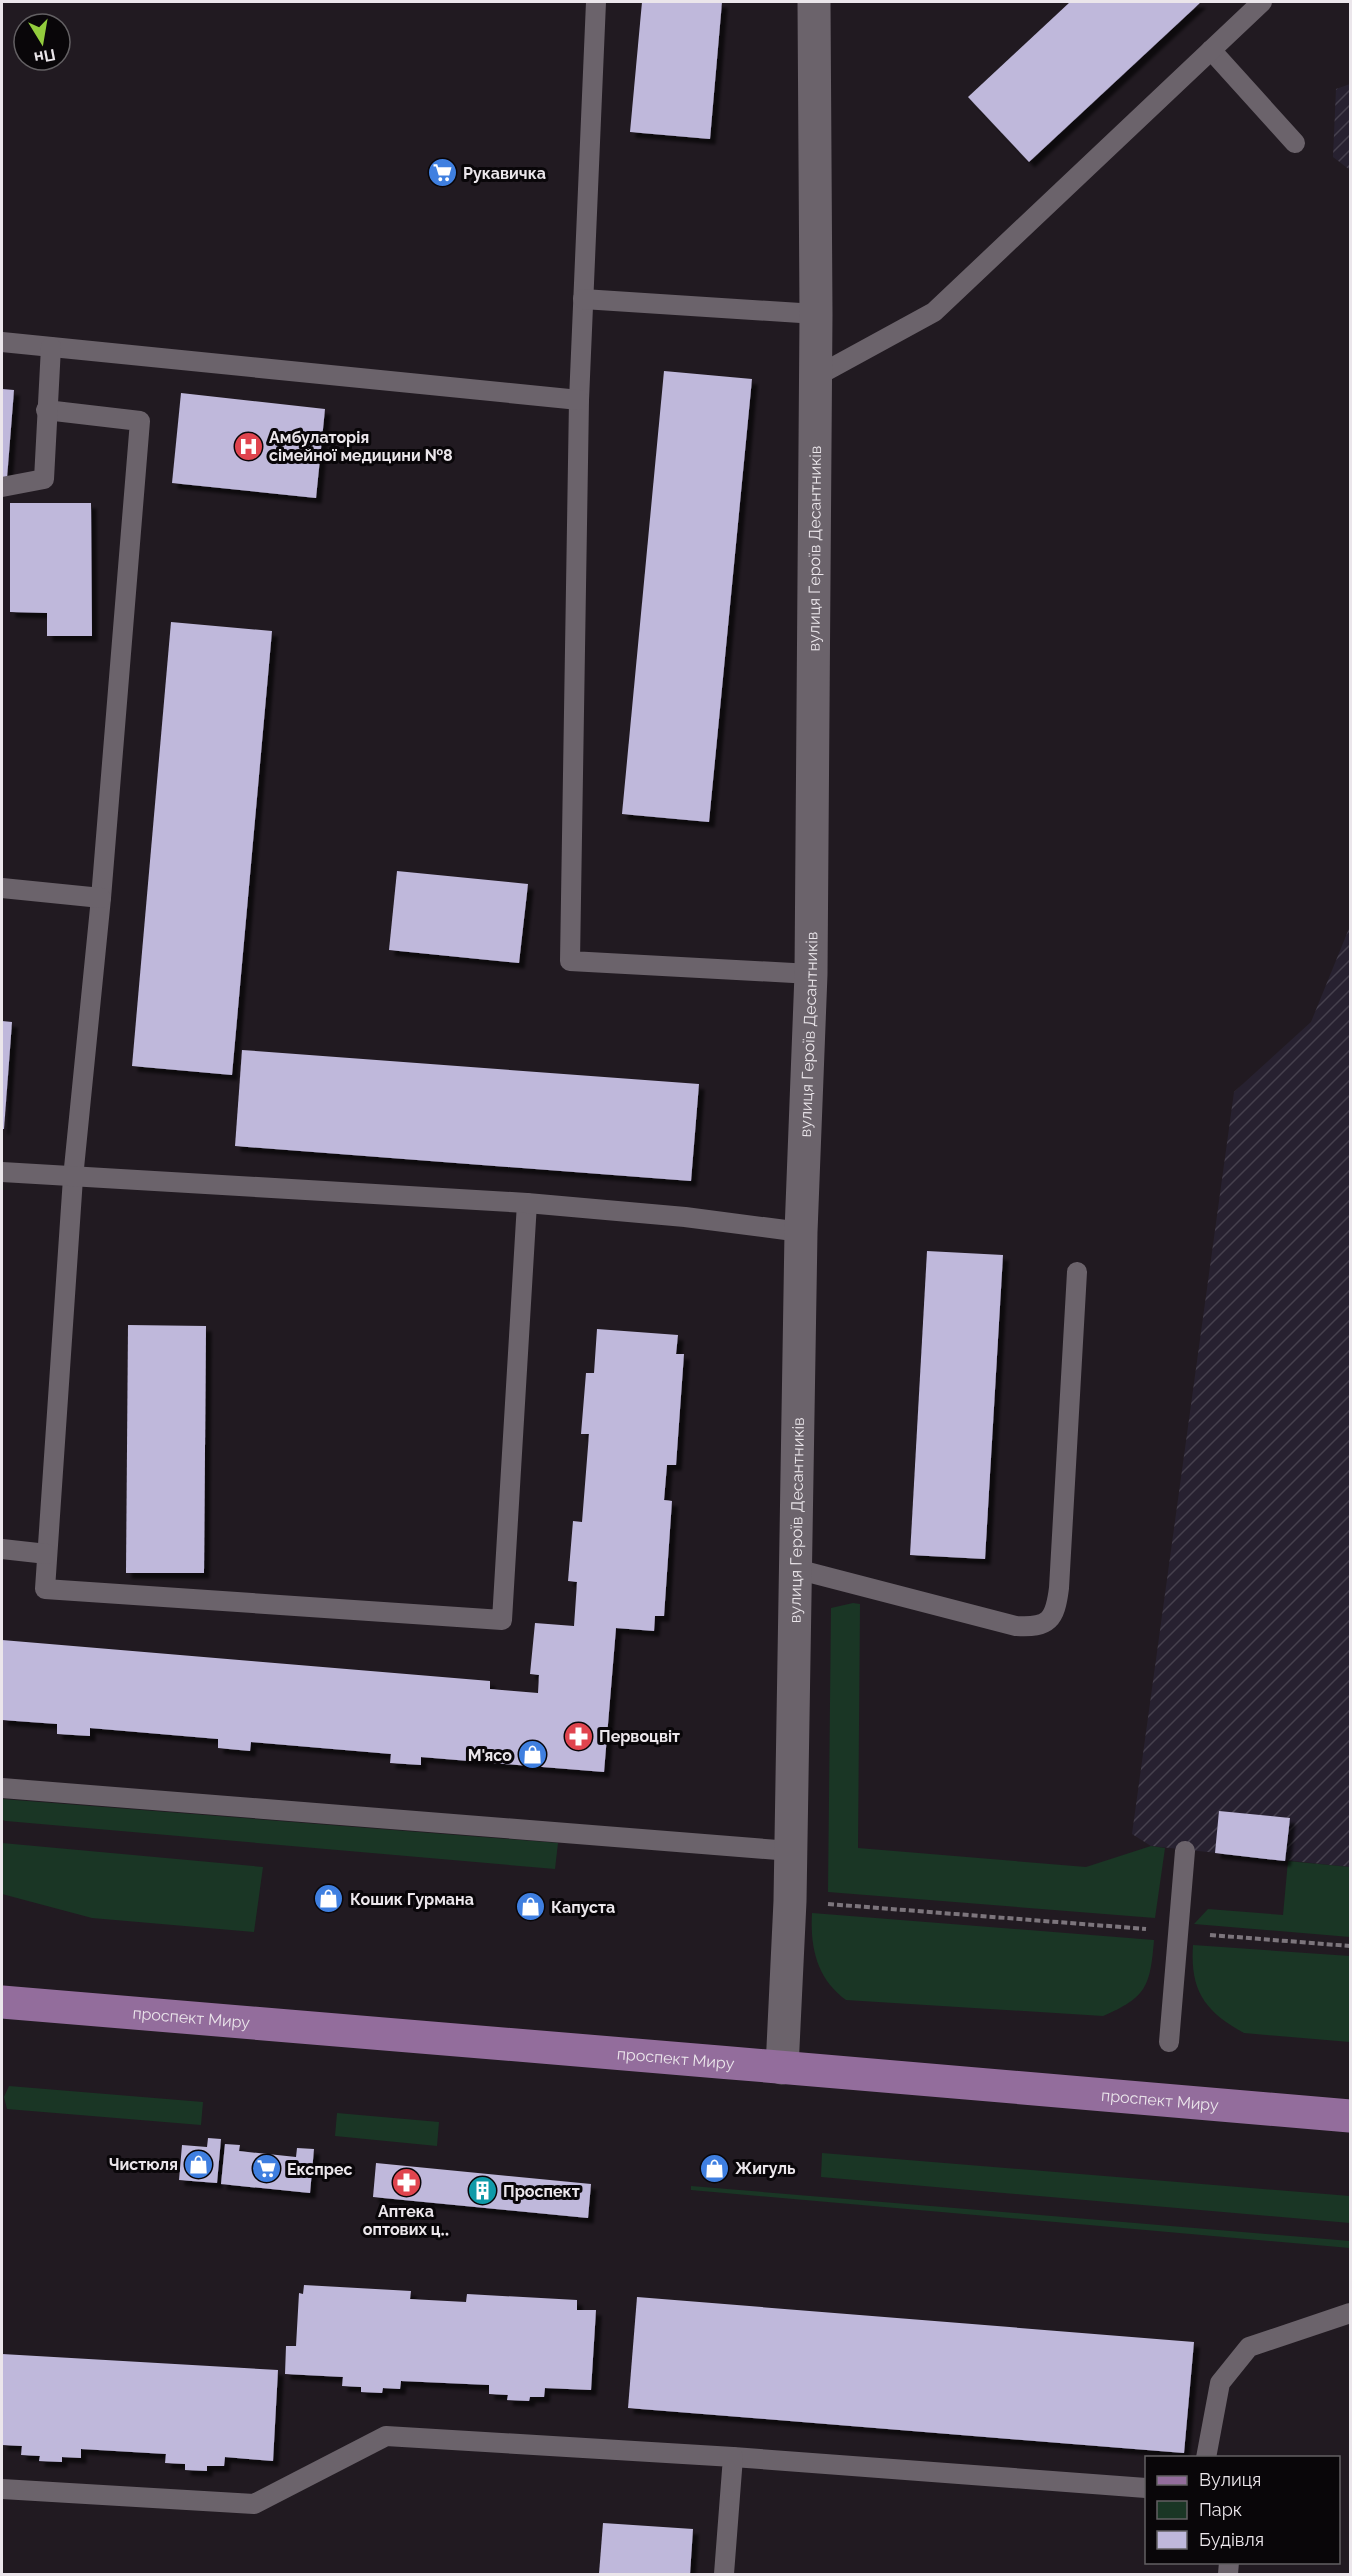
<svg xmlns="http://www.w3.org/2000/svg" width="1352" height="2576" viewBox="0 0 1352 2576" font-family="Raleway,sans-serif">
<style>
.industrial{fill:url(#industrial-furrows)}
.green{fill:#1a3625}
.building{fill:#bfb8db;filter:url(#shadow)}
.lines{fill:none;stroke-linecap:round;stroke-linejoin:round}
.path{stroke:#7c757c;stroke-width:4;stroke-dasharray:6 3;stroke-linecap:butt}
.lane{stroke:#6b636b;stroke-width:20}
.street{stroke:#6b636b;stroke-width:33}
.primary{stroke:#936d9c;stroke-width:33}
.labels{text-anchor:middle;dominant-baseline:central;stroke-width:6;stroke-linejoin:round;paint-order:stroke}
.poi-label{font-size:16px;font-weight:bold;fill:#ebe6eb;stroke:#090609;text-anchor:start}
.street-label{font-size:16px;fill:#ebe6eb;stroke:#090609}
</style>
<defs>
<pattern id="industrial-furrows" width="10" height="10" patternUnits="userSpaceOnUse" patternTransform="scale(1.5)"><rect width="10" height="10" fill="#272130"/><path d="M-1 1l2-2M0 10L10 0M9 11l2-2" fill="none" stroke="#46414e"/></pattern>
<filter id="shadow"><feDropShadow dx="5.5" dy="5.5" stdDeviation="1.5" flood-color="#0009"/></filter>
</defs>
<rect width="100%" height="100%" fill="#211a21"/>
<g class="industrial">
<path d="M1350 84V170L1333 157 1336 89Z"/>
<path d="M1350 913V1867L1151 1846 1132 1834 1234 1092 1311 1022 1350 926Z"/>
</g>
<g class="green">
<path d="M853 1603 860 1604 858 1848 1086 1867 1151 1846 1165 1848 1155 1918 828 1892 831 1608Z"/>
<path d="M2 1799 558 1843 555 1869 6 1821 2 1820Z"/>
<path d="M2 1843 263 1867 254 1932 92 1918 2 1894Z"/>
<path d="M1288 1861 1350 1867V1937L1194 1924 1208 1909 1283 1915Z"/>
<path d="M812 1913 1154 1940C1150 1986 1147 1997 1103 2016L846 2000C817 1979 810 1948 812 1913Z"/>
<path d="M1193 1945 1350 1956V2042L1244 2033C1204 2011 1190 1990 1193 1945Z"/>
<path d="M9 2086 203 2102 201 2125 7 2109 4 2097Z"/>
<path d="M337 2113 439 2122 437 2146 335 2136Z"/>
<path d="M822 2153 1350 2196V2223L821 2177Z"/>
<path d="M691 2186 1350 2241V2248L691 2190Z"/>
</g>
<g class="building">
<path d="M642 2H722L710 139 630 132Z"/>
<path d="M1070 2H1201L1029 162 968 97Z"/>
<path d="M664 371 752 379 709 822 622 814Z"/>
<path d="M2 389 14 390 7 478H2Z"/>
<path d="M181 393 325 409 316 498 172 483Z"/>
<path d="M10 503H91L92 636H47V613L10 612Z"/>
<path d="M171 622 272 631 232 1075 132 1066Z"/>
<path d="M397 871 528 884 519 963 389 950Z"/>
<path d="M2 1021 12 1022 4 1129H2Z"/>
<path d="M242 1050 699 1084 691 1181 235 1146Z"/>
<path d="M927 1251 1003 1255 985 1559 910 1555Z"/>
<path d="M128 1325 206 1326 204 1573H126Z"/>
<path d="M597 1329 678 1335 676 1354H684L676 1465H667L664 1500 672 1501 664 1616H655L654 1631 616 1628 604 1772 421 1757V1765L390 1763 391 1754 251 1742 250 1751 218 1748V1739L90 1728V1736L57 1734V1724L2 1720V1640L490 1681V1689L538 1693 539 1675 530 1674 535 1623 574 1626 577 1582 568 1581 573 1521 582 1522 589 1434H581L586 1373H594Z"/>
<path d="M1219 1811 1290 1818 1285 1861 1215 1853Z"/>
<path d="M208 2138 221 2139 217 2183 179 2180 182 2145 207 2147Z"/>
<path d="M225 2144 240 2145 239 2151 296 2157 297 2148 314 2149 310 2193 221 2184Z"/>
<path d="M376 2163 591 2184 588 2218 373 2197Z"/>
<path d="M304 2285 411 2291 410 2299 466 2302 467 2294 577 2300V2310H596L591 2390 545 2388 544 2397H530L529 2401 507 2400 508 2395 489 2394V2385L401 2381 400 2389 383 2388 382 2393 361 2392V2387L342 2386 343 2377 285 2374 286 2346H296L299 2293 303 2294Z"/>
<path d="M637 2297 1194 2342 1184 2453 628 2408Z"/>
<path d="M2 2354 278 2370 273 2461 225 2457 224 2466H207V2471L185 2470V2464L165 2463 166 2454 81 2449V2458L62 2457V2462L39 2461 40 2456 21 2455 22 2446 2 2445Z"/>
<path d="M603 2523 693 2529 690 2574H599Z"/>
</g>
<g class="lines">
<g class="path">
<path d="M828 1904 1146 1929"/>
<path d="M1210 1935 1350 1946"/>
</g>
<g class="lane">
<path d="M596 2 579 400 570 961 811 974"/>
<path d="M1211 50 1295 143"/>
<path d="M583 299 816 314"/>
<path d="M2 342 579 400"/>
<path d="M815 377 934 312 1262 2"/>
<path d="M46 410 140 421 101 898 73 1178 45 1589 502 1620 527 1203"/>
<path d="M2 487 44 479 51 347"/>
<path d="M2 888 101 898"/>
<path d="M2 1172 527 1203 685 1217 801 1232"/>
<path d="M2 1549 47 1554"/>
<path d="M796 1569 1016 1626C1049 1628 1055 1620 1059 1588L1077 1272"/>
<path d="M2 1788 791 1851"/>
<path d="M1169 2042 1185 1851"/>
<path d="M733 2457 1146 2488"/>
<path d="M1206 2458 1220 2383 1249 2347 1350 2313"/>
<path d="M2 2489 254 2504 386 2436 733 2457 724 2574"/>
<path d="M1228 2574 1229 2562"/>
</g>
<path class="street" id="s1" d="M782 2068 790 1901 801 1232 811 974 816 314 814 2"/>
<path class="primary" id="s2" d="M2 2002C451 2038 901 2078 1350 2116"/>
</g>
<defs>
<symbol id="supermarket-disc" viewBox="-11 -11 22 22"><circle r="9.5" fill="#3f7fe0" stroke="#090609"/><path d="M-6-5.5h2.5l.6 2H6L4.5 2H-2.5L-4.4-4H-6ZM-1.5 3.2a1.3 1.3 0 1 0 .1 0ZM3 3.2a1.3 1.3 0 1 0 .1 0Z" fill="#fff"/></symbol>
<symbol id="hospital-disc" viewBox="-11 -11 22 22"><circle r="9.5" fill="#e0444e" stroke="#090609"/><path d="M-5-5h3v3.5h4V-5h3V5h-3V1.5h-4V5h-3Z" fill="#fff"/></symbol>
<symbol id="pharmacy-disc" viewBox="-11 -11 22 22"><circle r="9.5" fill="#e0444e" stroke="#090609"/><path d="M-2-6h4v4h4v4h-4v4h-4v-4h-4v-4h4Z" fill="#fff"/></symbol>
<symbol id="shop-disc" viewBox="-11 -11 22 22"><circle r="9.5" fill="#3f7fe0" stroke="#090609"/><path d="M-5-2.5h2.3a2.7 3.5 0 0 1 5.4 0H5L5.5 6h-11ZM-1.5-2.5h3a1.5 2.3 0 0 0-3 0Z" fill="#fff"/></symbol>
<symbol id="building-disc" viewBox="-11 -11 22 22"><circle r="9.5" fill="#0f9aa8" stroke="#090609"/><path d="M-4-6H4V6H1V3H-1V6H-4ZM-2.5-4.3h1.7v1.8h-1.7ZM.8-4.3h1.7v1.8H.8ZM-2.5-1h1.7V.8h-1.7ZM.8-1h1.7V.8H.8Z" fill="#fff"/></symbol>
</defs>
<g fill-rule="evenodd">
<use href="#supermarket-disc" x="426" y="156" width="33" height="33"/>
<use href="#hospital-disc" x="232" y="430" width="33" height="33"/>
<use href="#pharmacy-disc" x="562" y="1720" width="33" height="33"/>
<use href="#shop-disc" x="516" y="1738" width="33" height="33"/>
<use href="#shop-disc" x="312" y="1882" width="33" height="33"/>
<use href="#shop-disc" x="514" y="1890" width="33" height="33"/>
<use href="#shop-disc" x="182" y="2148" width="33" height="33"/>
<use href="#shop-disc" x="698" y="2152" width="33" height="33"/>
<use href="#supermarket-disc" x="250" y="2152" width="33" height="33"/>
<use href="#pharmacy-disc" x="390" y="2166" width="33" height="33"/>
<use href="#building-disc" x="466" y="2174" width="33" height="33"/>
</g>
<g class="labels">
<g class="poi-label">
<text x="463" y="173">Рукавичка</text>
<text x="269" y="437">Амбулаторія<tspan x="269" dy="18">сімейної медицини №8</tspan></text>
<text x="599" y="1736">Первоцвіт</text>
<text x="512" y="1755" text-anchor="end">М'ясо</text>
<text x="350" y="1899">Кошик Гурмана</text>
<text x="551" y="1907">Капуста</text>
<text x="178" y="2164" text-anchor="end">Чистюля</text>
<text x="735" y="2168">Жигуль</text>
<text x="287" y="2169">Експрес</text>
<text x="503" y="2191">Проспект</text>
<text x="406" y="2211" text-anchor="middle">Аптека<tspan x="406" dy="18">оптових ц‥</tspan></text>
</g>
<g class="street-label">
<text stroke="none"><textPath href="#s1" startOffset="1520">вулиця Героїв Десантників</textPath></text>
<text stroke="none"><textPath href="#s1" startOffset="1034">вулиця Героїв Десантників</textPath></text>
<text stroke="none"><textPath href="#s1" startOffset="548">вулиця Героїв Десантників</textPath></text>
<text stroke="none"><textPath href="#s2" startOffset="190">проспект Миру</textPath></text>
<text stroke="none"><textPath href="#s2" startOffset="676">проспект Миру</textPath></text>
<text stroke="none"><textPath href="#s2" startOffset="1162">проспект Миру</textPath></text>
</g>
</g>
<rect width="1352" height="2576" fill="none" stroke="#ebe6eb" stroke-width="6"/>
<rect x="1145" y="2456" width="195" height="108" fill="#090609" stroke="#636063" stroke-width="1.5"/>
<rect x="1157" y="2476" width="30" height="9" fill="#936d9c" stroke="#636063" stroke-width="1.5"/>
<text x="1199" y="2486" font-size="18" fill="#ebe6eb">Вулиця</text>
<rect x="1157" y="2501" width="30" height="18" fill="#1a3625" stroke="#636063" stroke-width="1.5"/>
<text x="1199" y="2516" font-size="18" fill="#ebe6eb">Парк</text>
<rect x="1157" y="2531" width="30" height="18" fill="#bfb8db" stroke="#636063" stroke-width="1.5"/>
<text x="1199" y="2546" font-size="18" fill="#ebe6eb">Будівля</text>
<g transform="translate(42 42) rotate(169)"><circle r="28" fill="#090609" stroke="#636063" stroke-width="1.5"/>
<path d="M0-4.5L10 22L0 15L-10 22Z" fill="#93cc3d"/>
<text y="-9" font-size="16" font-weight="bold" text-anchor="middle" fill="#ebe6eb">Пн</text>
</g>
</svg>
